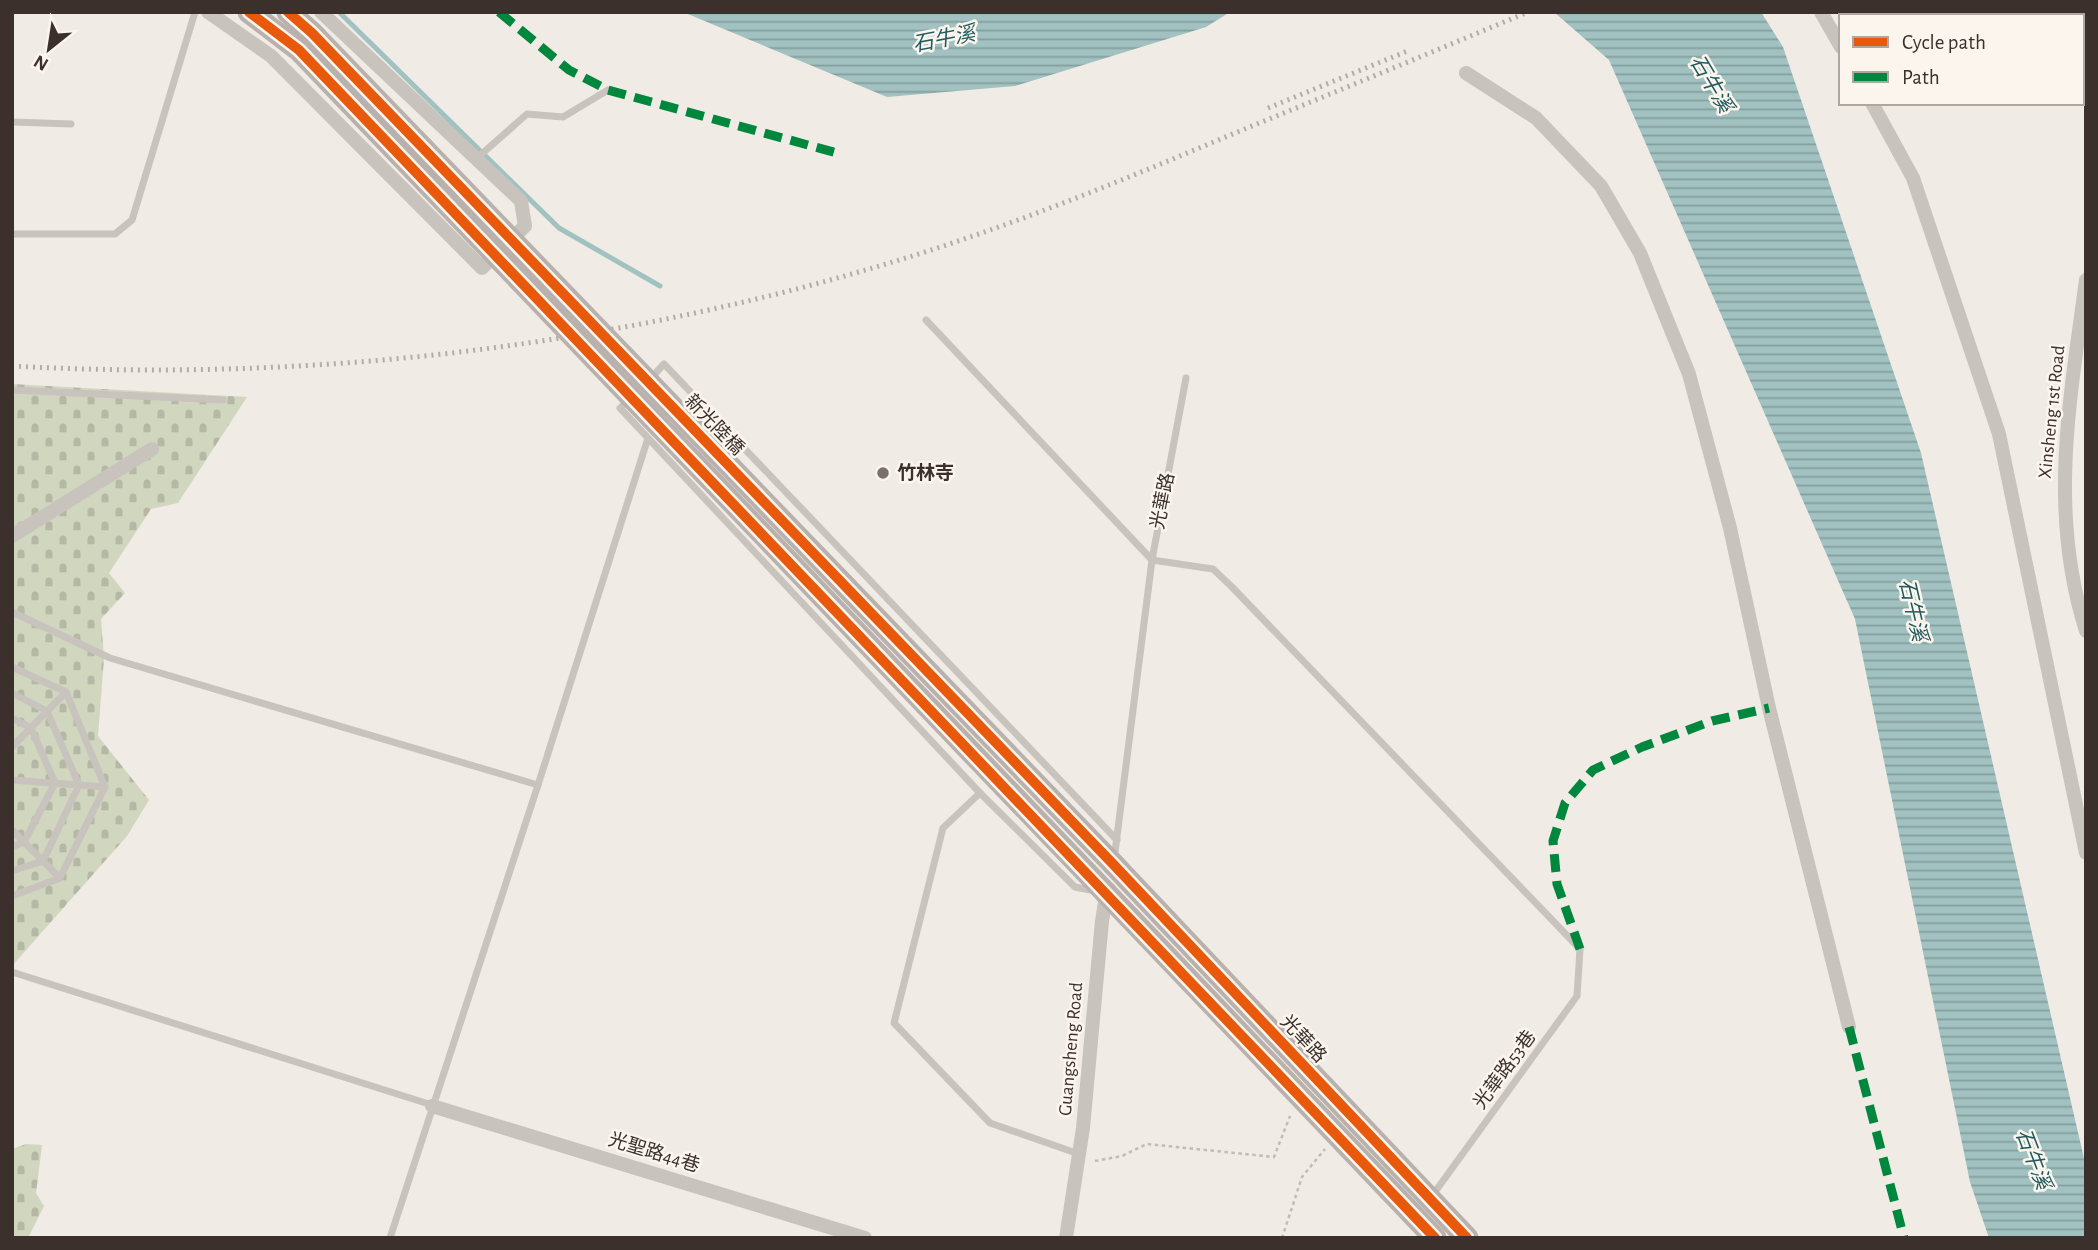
<svg xmlns="http://www.w3.org/2000/svg" width="2098" height="1250" viewBox="0 0 2098 1250" font-family="'Alegreya Sans','Noto Sans TC',sans-serif">
<style>
.cemetery{fill:url(#cemetery-stones)}
.water{fill:url(#water-rules)}
.lines{fill:none;stroke-linecap:round;stroke-linejoin:round}
.stream{stroke:#a1c2c1;stroke-width:5}
.path{stroke:#c2bbb6;stroke-width:2.5;stroke-dasharray:3.5 3.5;stroke-linecap:butt}
.service{stroke:#c9c3be;stroke-width:7}
.minor{stroke:#c9c3be;stroke-width:14}
.primary{stroke:#b8b1ad;stroke-width:23}
.rail{stroke:#b1aca8;stroke-width:5;stroke-dasharray:2 5;stroke-linecap:butt}
.primary-bridge{stroke:#b8b1ad;stroke-width:23}
.quiet{stroke:#00873e;stroke-width:9;stroke-dasharray:18 9;stroke-linecap:butt}
.cycleway-casing{stroke:#fbf5ee;stroke-width:15}
.cycleway{stroke:#e8590c;stroke-width:10}
.poi-dot{fill:#7a716c;stroke:#fbf5ee;stroke-width:2.5}
.labels{text-anchor:middle;dominant-baseline:central;stroke-width:5;stroke-linejoin:round;paint-order:stroke}
.street-label{font-size:19px;fill:#3b302b;stroke:#fbf5ee}
.poi-label{font-size:19px;font-weight:bold;fill:#3b302b;stroke:#fbf5ee;text-anchor:start}
.water-label{font-size:21px;font-style:italic;fill:#1f5a5e;stroke:#fbf5ee}
</style>
<defs>
<pattern id="cemetery-stones" width="16" height="16" patternUnits="userSpaceOnUse" patternTransform="scale(1.75)"><rect width="16" height="16" fill="#d1d6bf"/><path d="M2 7V4a2 2 0 0 1 4 0v3zM10 15v-3a2 2 0 0 1 4 0v3z" fill="#b4b8a4"/></pattern>
<pattern id="water-rules" width="6" height="5" patternUnits="userSpaceOnUse" patternTransform="scale(1.75)"><rect width="6" height="5" fill="#a1c2c1"/><path d="M0 2.5h6" fill="none" stroke="#849e9d"/></pattern>
</defs>
<rect width="100%" height="100%" fill="#f0ebe5"/>
<g class="cemetery">
<path d="M12 384 247 397 178 503 151 509 109 573 125 593 101 619 104 658 98 736 149 800 127 836 12 966Z"/>
<path d="M26 1144 42 1145 36 1193 44 1206 28 1238H12V1149Z"/>
</g>
<g class="water">
<path d="M683 12H1230L1206 27 1015 86 887 97Z"/>
<path d="M1554 12H1761L1783 47 1921 453 2086 1167V1238H1989L1970 1182 1855 619 1609 60Z"/>
</g>
<g class="lines">
<path class="stream" d="M339 12 559 228 660 286"/>
<g class="path">
<path d="M1095 1161 1122 1156 1147 1144 1274 1157 1290 1116"/>
<path d="M1282 1238 1302 1177 1325 1149"/>
</g>
<g class="service">
<path d="M12 122 71 124"/>
<path d="M476 159 527 114 563 117 608 90"/>
<path d="M12 234H115L132 220 195 12"/>
<path d="M926 320 1152 560 1213 569 1231 586 1580 949 1577 996 1432 1196"/>
<path d="M650 379 664 364 1117 840"/>
<path d="M12 390 223 400"/>
<path d="M629 400 620 408 980 793"/>
<path d="M12 612 110 658 538 785"/>
<path d="M12 667 66 692 105 787 60 878 12 896"/>
<path d="M12 693 47 711 79 785 43 861 12 871"/>
<path d="M12 718 31 728 55 783 24 842 12 847"/>
<path d="M12 747 66 692"/>
<path d="M12 780 105 787"/>
<path d="M12 830 60 878"/>
<path d="M1114 860 1152 560 1186 378"/>
<path d="M12 972 432 1105"/>
<path d="M1079 1154 990 1123 894 1023 943 828 980 793 1075 887 1095 891"/>
<path d="M390 1238 538 785 648 438"/>
</g>
<g class="minor">
<path d="M208 12 271 56 482 268 525 226 521 201 321 12"/>
<path d="M1821 12 1841 47"/>
<path d="M1466 73 1536 118 1601 186 1640 253 1689 374 1730 528 1769 708 1849 1027"/>
<path d="M1872 103 1913 178 1999 434 2086 853"/>
<path d="M2086 280C2070 400 2048 511 2086 631"/>
<path d="M12 536 152 449"/>
<path d="M432 1106 865 1238"/>
<path d="M1066 1238 1083 1128 1102 921 1107 889"/>
</g>
<g class="primary">
<path d="M1113 864 1467 1238"/>
<path d="M1106 893 1435 1238"/>
</g>
<g class="rail">
<path d="M1268 108 1410 50"/>
<path d="M12 366C320 383 632 345 925 252 1031 218 1133 176 1235 133 1333 93 1430 53 1528 12"/>
</g>
<g class="primary-bridge">
<path d="M249 12 299 50 1106 893"/>
<path d="M288 12 312 33 1113 864"/>
</g>
<g class="quiet">
<path d="M499 12 569 70 608 90 837 153"/>
<path d="M1580 949 1557 884 1553 841 1565 803 1593 770 1642 747 1712 721 1769 708"/>
<path d="M1849 1027 1904 1238"/>
</g>
<defs>
<g id="cycleway">
<path d="M249 12 299 50 1435 1238"/>
<path d="M288 12 312 33 1113 864 1467 1238"/>
</g>
</defs>
<use href="#cycleway" class="cycleway-casing"/>
<use href="#cycleway" class="cycleway"/>
</g>
<circle class="poi-dot" cx="883" cy="473" r="7"/>
<g class="labels">
<g class="street-label">
<text transform="translate(2052 412) rotate(-84)">Xinsheng 1st Road</text>
<text transform="translate(714 425) rotate(46)">新光陸橋</text>
<text transform="translate(1163 501) rotate(-79)">光華路</text>
<text transform="translate(1303 1039) rotate(47)">光華路</text>
<text transform="translate(1071 1049) rotate(-85)">Guangsheng Road</text>
<text transform="translate(1505 1070) rotate(-54)">光華路53巷</text>
<text transform="translate(654 1153) rotate(17)">光聖路44巷</text>
</g>
<g class="poi-label">
<text x="897" y="473">竹林寺</text>
</g>
<g class="water-label">
<text transform="translate(944 39) rotate(-11)">石牛溪</text>
<text transform="translate(1711 84) rotate(59)">石牛溪</text>
<text transform="translate(1913 610) rotate(77)">石牛溪</text>
<text transform="translate(2033 1159) rotate(69)">石牛溪</text>
</g>
</g>
<rect width="2098" height="1250" fill="none" stroke="#3b302b" stroke-width="28"/>
<rect x="1839" y="14" width="245" height="91" fill="#fbf5ee" stroke="#aea6a0" stroke-width="2"/>
<rect x="1853" y="37" width="35" height="10" fill="#e8590c" stroke="#aea6a0" stroke-width="2"/>
<text x="1902" y="49" font-size="21" fill="#3b302b">Cycle path</text>
<rect x="1853" y="72" width="35" height="10" fill="#00873e" stroke="#aea6a0" stroke-width="2"/>
<text x="1902" y="84" font-size="21" fill="#3b302b">Path</text>
<g transform="translate(49 49) rotate(210)" stroke="#fbf5ee" stroke-width="5" paint-order="stroke">
<path d="M0-5L12 26L0 18L-12 26Z" fill="#3b302b"/>
<text y="-10" font-size="19" font-weight="bold" text-anchor="middle" fill="#3b302b">N</text>
</g>
</svg>
